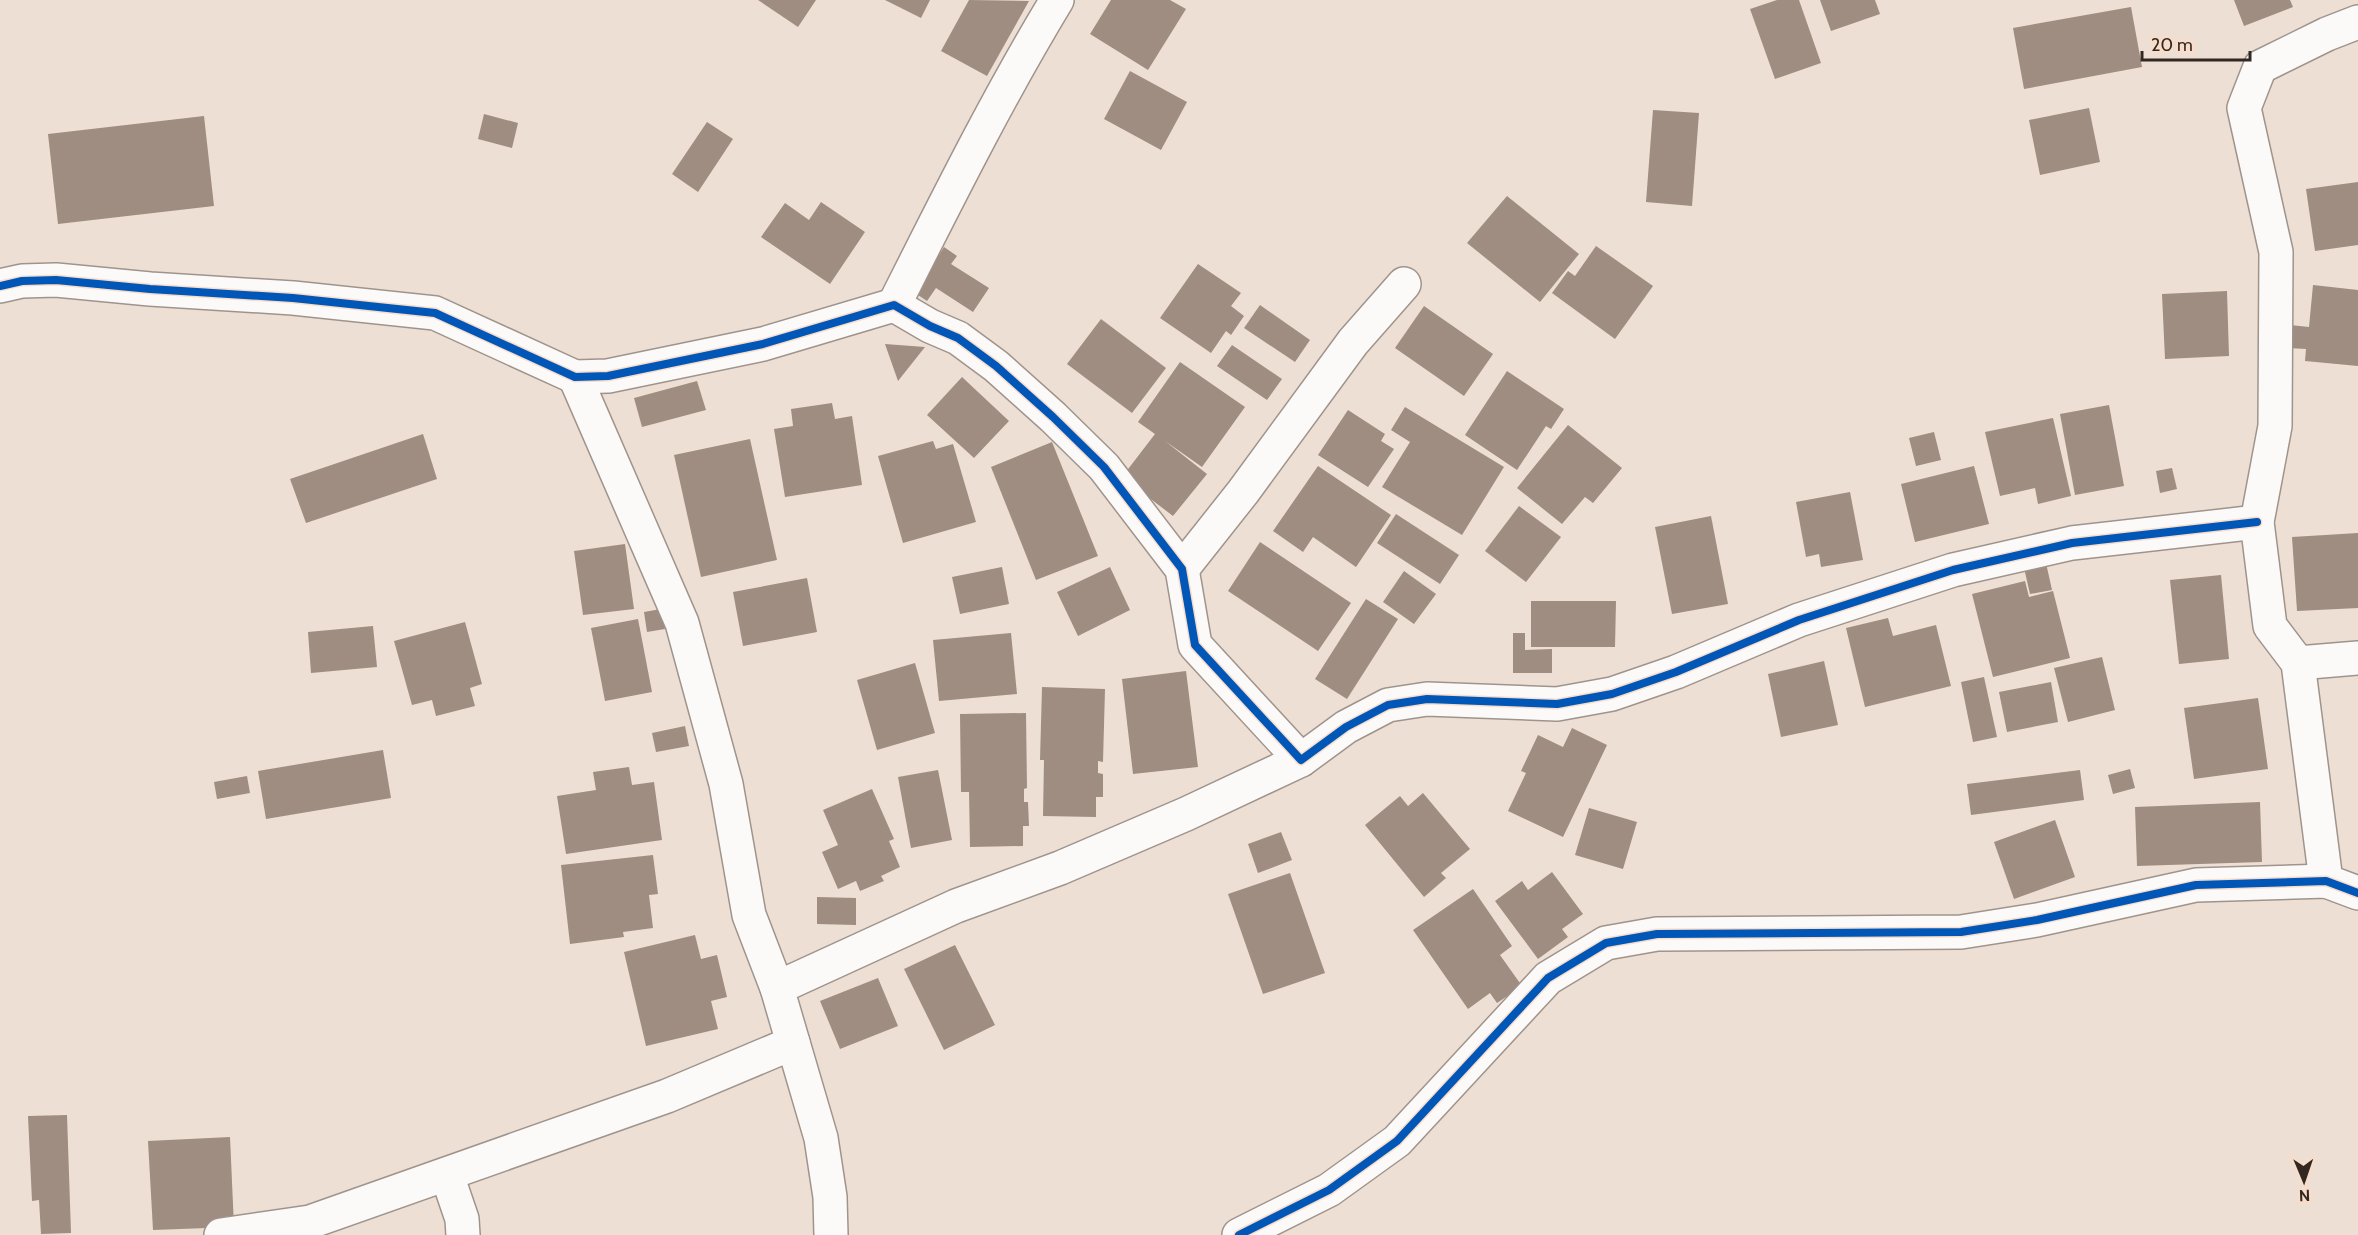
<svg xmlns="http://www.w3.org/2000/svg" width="2358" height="1235" viewBox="0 0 2358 1235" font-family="Cabin,sans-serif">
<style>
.building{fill:#9e8d80}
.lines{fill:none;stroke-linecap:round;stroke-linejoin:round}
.minor-casing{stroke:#9f948c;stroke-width:36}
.minor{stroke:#fcfaf9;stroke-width:33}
.cycleway-casing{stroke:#f9ddca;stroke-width:11}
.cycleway{stroke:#0057b8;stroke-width:8}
</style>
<rect width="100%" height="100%" fill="#eedfd4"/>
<g class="building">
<path d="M758 0H816L798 27Z"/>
<path d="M885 0H930L921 18Z"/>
<path d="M969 0 1029 1 987 76 941 51Z"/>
<path d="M1111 0H1170L1186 9 1148 70 1090 34Z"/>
<path d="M1777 0H1799L1821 63 1775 79 1750 9Z"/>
<path d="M1820 0H1875L1880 14 1831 31Z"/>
<path d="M2234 0H2290L2293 7 2244 26Z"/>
<path d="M2131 7 2142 67 2024 89 2013 28Z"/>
<path d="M1130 71 1187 102 1161 150 1104 119Z"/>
<path d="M2089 108 2100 162 2040 175 2029 120Z"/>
<path d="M1653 110 1699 113 1692 206 1646 202Z"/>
<path d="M484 114 518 123 512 148 478 139Z"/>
<path d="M204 116 214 206 58 224 48 134Z"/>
<path d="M707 122 733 139 698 192 672 174Z"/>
<path d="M2358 182V245L2315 251 2306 189Z"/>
<path d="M1507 196 1579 254 1540 302 1467 243Z"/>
<path d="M821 202 865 232 830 284 761 237 785 203 809 220Z"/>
<path d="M1596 246 1653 286 1615 339 1552 293 1568 271 1575 276Z"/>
<path d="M944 247 957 256 951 264 989 288 973 312 936 288 927 301 915 293Z"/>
<path d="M1198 264 1241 293 1231 306 1244 316 1231 335 1226 331 1211 353 1160 318Z"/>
<path d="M2313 285 2358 290V366L2305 361 2306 349 2288 348 2290 325 2309 327Z"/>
<path d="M2227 291 2229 356 2165 359 2162 294Z"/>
<path d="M1260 305 1310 340 1295 362 1244 328Z"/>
<path d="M1424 306 1493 354 1464 396 1395 348Z"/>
<path d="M1101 319 1166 368 1132 413 1067 364Z"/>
<path d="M885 344 925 347 898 381Z"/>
<path d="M1232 345 1282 379 1267 400 1217 366Z"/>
<path d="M1180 362 1245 407 1202 467 1165 441 1207 474 1173 516 1122 477 1155 434 1138 422Z"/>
<path d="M1507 371 1564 409 1551 429 1546 426 1517 470 1465 435Z"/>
<path d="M962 377 1009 421 974 458 927 415Z"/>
<path d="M697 381 706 410 642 427 634 398Z"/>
<path d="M832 403 835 419 852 416 862 485 785 497 774 429 793 426 791 409Z"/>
<path d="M2109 405 2124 486 2075 495 2060 414Z"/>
<path d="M1405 407 1504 467 1462 535 1382 487 1410 442 1391 430Z"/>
<path d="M1348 410 1385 434 1381 441 1394 449 1368 487 1318 455Z"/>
<path d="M2053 418 2071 496 2038 504 2035 488 2000 496 1985 432Z"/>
<path d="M1568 425 1622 468 1593 503 1585 497 1562 524 1517 488Z"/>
<path d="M1934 432 1941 460 1916 466 1909 438Z"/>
<path d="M423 434 437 479 306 523 290 479Z"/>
<path d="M750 439 777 560 701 577 674 455Z"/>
<path d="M933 441 936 449 953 444 976 522 903 543 878 456Z"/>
<path d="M1052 442 1098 556 1036 580 991 467Z"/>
<path d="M1318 466 1391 515 1356 567 1313 537 1303 552 1273 531Z"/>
<path d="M1974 466 1989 524 1915 542 1901 484Z"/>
<path d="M2172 468 2177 489 2160 493 2156 471Z"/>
<path d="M1850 492 1863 560 1821 567 1819 554 1806 557 1796 502Z"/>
<path d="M1519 506 1561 537 1526 582 1485 551Z"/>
<path d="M1396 514 1459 555 1440 584 1377 543Z"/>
<path d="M1711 516 1728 604 1672 614 1655 527Z"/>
<path d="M2358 533V608L2297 611 2292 537Z"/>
<path d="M1260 542 1351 603 1318 651 1228 591Z"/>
<path d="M625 544 634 609 583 615 574 551Z"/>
<path d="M2046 563 2052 590 2030 594 2024 568Z"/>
<path d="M1002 567 1009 604 960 614 952 577Z"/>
<path d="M1110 567 1130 610 1078 636 1057 592Z"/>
<path d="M1404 571 1436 594 1414 624 1383 602Z"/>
<path d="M2221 575 2229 659 2179 664 2170 580Z"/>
<path d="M807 578 817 632 743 646 733 592Z"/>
<path d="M2025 581 2029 597 2053 591 2070 658 1993 677 1972 594Z"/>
<path d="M1366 599 1398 619 1347 699 1315 679Z"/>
<path d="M1531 601H1616L1615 647H1531Z"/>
<path d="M661 609 665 629 647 632 644 612Z"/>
<path d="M1888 618 1893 636 1936 625 1951 686 1865 707 1846 628Z"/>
<path d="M638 619 652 692 605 701 591 628Z"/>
<path d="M465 622 482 684 470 688 475 706 436 716 432 700 412 705 394 641Z"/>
<path d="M373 626 377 667 311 673 308 632Z"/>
<path d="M1011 633 1017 694 939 701 933 640Z"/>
<path d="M1513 633H1525V650L1552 649V673H1513Z"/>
<path d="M2102 657 2115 710 2068 722 2054 668Z"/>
<path d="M1824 661 1838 725 1781 737 1768 674Z"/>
<path d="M915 663 935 733 877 750 857 680Z"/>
<path d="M1186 671 1198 767 1133 774 1122 679Z"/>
<path d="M1984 677 1997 737 1973 742 1961 682Z"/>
<path d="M2051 682 2058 722 2007 732 1999 692Z"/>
<path d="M1042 687 1105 689 1103 762 1098 761V773L1103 774V797H1096V817L1043 816 1044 760H1040Z"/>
<path d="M2258 698 2268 769 2194 779 2184 708Z"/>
<path d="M1026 713 1027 788 1024 789V802H1028L1029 826H1023V846L970 847 969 792H961L960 714Z"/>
<path d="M685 726 689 746 656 752 652 733Z"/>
<path d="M1572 728 1607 745 1563 837 1508 811 1526 773 1521 771 1538 735 1563 747Z"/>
<path d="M383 750 391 798 266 819 258 771Z"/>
<path d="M629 767 632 785 654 782 662 840 566 854 557 796 596 790 593 772Z"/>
<path d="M2130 769 2135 788 2113 794 2108 775Z"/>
<path d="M938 770 952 840 911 848 898 777Z"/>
<path d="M2080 770 2084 800 1971 815 1967 784Z"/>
<path d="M247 776 250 793 217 799 214 782Z"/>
<path d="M872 789 894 839 889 841 900 867 881 876 884 881 860 891 856 881 838 889 822 852 838 845 823 810Z"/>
<path d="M1423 793 1470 849 1441 873 1446 878 1424 897 1365 825 1400 796 1408 806Z"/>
<path d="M2260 802 2262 862 2137 866 2135 807Z"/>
<path d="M1589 808 1637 822 1623 869 1575 855Z"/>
<path d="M2055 820 2075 877 2014 899 1994 842Z"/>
<path d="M1281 832 1292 860 1258 873 1248 844Z"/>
<path d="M653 855 658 894 649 895 653 928 623 932 624 937 570 944 561 865Z"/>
<path d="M1552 872 1583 914 1562 929 1568 937 1538 959 1495 901 1522 881 1528 890Z"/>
<path d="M1290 873 1325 973 1263 994 1228 894Z"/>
<path d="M1473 889 1512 946 1500 955 1522 986 1497 1003 1490 993 1468 1009 1413 930Z"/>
<path d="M817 897 856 898V925L817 924Z"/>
<path d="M695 935 701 959 717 955 727 997 711 1001 718 1029 646 1046 624 952Z"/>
<path d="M955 945 995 1025 944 1050 904 969Z"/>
<path d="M878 978 898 1026 840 1049 820 1001Z"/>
<path d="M67 1115 71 1233 41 1234 39 1200 32 1201 28 1116Z"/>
<path d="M230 1137 234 1227 153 1230 148 1141Z"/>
</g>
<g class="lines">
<defs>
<g id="minor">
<path d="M0 286 22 281 56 280 150 289 293 298 435 313 575 377 608 376 763 344 894 305 930 326 958 338 996 366 1053 417 1104 467 1182 569 1195 645 1301 760 1346 727 1388 705 1427 699 1557 704 1612 694 1676 672 1799 620 1953 570 2072 543 2257 522"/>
<path d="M894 305C946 202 997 99 1057 0"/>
<path d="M575 377 682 623 726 784 749 915 777 988 821 1138 830 1197 831 1235"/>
<path d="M1182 569 1243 492 1353 342 1404 284"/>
<path d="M2298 663 2358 658"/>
<path d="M2326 881 2298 663 2270 626 2257 522 2275 426 2276 252 2244 108 2260 67 2327 34 2358 22"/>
<path d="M777 988 956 906 1060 868 1186 814 1301 760"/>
<path d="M447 1175 462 1219 463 1235"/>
<path d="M221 1235 310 1222 667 1096 793 1043"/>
<path d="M1239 1235 1329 1190 1397 1141 1548 978 1606 943 1657 934 1961 932 2037 920 2196 885 2326 881 2358 893"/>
</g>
</defs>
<use href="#minor" class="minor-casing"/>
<use href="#minor" class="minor"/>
<defs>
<g id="cycleway">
<path d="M0 286 22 281 56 280 150 289 293 298 435 313 575 377 608 376 763 344 894 305 930 326 958 338 996 366 1053 417 1104 467 1182 569 1195 645 1301 760 1346 727 1388 705 1427 699 1557 704 1612 694 1676 672 1799 620 1953 570 2072 543 2257 522"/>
<path d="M1239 1235 1329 1190 1397 1141 1548 978 1606 943 1657 934 1961 932 2037 920 2196 885 2326 881 2358 893"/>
</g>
</defs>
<use href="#cycleway" class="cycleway-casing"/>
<use href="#cycleway" class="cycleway"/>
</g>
<g transform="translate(2304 1181) rotate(178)" stroke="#f9ddca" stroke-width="4.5" paint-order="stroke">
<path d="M0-4.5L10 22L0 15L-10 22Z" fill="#322821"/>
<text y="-9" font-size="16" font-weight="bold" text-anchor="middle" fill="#322821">N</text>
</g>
<path d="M2142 51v9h108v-9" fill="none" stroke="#322821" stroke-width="3"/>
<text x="2151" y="51" font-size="18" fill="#322821" stroke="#f9ddca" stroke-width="4.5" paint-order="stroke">20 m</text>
</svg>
